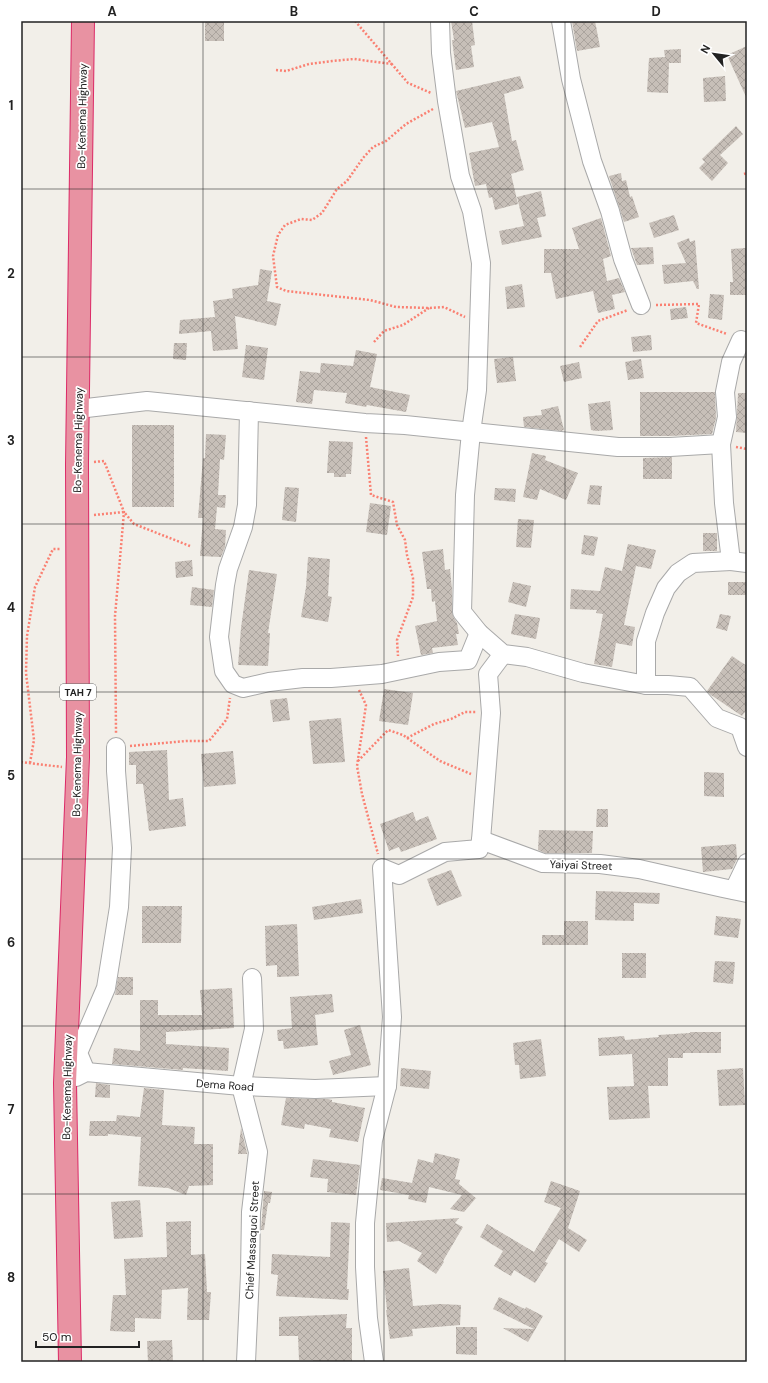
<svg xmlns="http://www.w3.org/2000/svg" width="768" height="1383" viewBox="0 0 768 1383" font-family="'DM Sans',sans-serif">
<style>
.building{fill:url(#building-cross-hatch)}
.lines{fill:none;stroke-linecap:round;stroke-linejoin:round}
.minor-casing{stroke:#a9a9a9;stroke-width:20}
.highway-casing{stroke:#dc2a67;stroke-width:24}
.path{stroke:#fa8072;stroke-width:2.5;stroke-dasharray:2 2;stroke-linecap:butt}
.minor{stroke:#fff;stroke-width:18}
.highway{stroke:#e892a2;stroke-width:22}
.grid{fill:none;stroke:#222;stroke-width:1;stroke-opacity:0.55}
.labels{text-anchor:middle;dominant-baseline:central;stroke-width:3.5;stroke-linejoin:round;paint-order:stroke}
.shield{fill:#fff;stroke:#646464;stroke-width:1}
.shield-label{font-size:10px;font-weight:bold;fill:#222}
.street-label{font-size:11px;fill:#222;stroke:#fff}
.neatline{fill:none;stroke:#222;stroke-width:1.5}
.grid-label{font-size:13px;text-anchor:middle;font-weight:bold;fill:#222}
</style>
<defs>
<pattern id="building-cross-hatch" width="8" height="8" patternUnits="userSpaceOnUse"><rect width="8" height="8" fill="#c7bfb8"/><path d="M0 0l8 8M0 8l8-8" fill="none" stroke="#aba49e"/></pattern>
</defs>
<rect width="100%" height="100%" fill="#f2efe9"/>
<g class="building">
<rect x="205" y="21" width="19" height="20"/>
<path d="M451 21H472L475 45 471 46 474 67 456 70 452 40H454Z"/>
<path d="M572 21H595L600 47 577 51Z"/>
<path d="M747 46V99L727 55Z"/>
<path d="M681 49V63H669L668 93 647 92 649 58 665 57 664 50Z"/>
<path d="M520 76 524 88 504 94 512 141 516 140 524 170 511 174 518 204 495 210 492 197 489 198 486 184 475 186 469 153 499 147 492 122 465 128 456 91Z"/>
<path d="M725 76 726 101 704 102 703 78Z"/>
<path d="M736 126 743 134 720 155 728 163 712 181 699 168 705 162 702 159Z"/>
<path d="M621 173 622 181 626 180 630 197 632 196 639 217 624 222 609 176Z"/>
<path d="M541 191 546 216 537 218 542 237 502 245 499 231 524 226 517 197Z"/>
<path d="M674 215 679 230 654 238 649 223Z"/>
<path d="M601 218 611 256 603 259 607 281 619 278 625 292 612 295 615 309 598 313 593 291 556 299 551 273H544V249H579L572 228Z"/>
<path d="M689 238 690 242 695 240 699 289H697L693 281 664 284 662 265 686 263 677 243Z"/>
<path d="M653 247 654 264 637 265 631 248Z"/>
<path d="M746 248V295H730V282H733L731 249Z"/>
<path d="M260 269 272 271 267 301 281 304 276 326 235 316 238 349 213 351 211 331 179 334 180 320 215 317 213 301 233 298 232 289 258 285Z"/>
<path d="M522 284 525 307 507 309 505 287Z"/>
<path d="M710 294 724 295 722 320 708 318Z"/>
<path d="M686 307 688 318 671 320 670 309Z"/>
<path d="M651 335 652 350 633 352 631 337Z"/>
<path d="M174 343H187L186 360 173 359Z"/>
<path d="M246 345 268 348 264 380 242 377Z"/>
<path d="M356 350 377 354 370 387 410 395 406 412 367 405 366 407 345 403 347 393 314 390 312 404 296 402 300 371 320 373 321 363 353 366Z"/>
<path d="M513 357 516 381 497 383 494 359Z"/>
<path d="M641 359 644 378 628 380 625 362Z"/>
<path d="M579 362 582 378 564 382 560 366Z"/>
<path d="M640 392H715L716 418 712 434 670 436H640Z"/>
<path d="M738 393H747V433L736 432Z"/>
<path d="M610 401 613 430 596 431 591 430 588 404Z"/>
<path d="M558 406 564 430 561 431 524 427 523 417 542 415 541 410Z"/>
<rect x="132" y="425" width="42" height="82"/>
<path d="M206 434 226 435 224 460 220 459 218 495H226L225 508 217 507 215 529 226 530 225 547 221 557 200 556 203 518H198L203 458H205Z"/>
<path d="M329 441 353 442 351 474H346V477H334V473H327Z"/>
<path d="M532 453 546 456 545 460 578 473 566 500 540 489 537 500 523 497Z"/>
<path d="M672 457V479H643V458Z"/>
<path d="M590 485 602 486 600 505 587 504Z"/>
<path d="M285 487 299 488 296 522 282 520Z"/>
<path d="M495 488 516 489 515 502 494 500Z"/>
<path d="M370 503 391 506 387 535 366 532Z"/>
<path d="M518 519 534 520 531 548 516 547Z"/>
<rect x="703" y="533" width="14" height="18"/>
<path d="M584 535 598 537 594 556 581 554Z"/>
<path d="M628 544 656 550 651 569 636 566 624 625 635 627 632 646 616 643 612 667 594 664 603 614 596 613 597 610 570 609 571 589 600 591 605 567 622 571Z"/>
<path d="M443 549 445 570 450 569 452 589V612L454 618 457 623 459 634H456L458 645 432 648 433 653 421 655 415 626 437 621 435 601 432 602 431 589H427L422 552Z"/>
<path d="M308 557 330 559 328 596 332 597 328 622 301 617 306 587Z"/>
<path d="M192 560 193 576 176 578 175 562Z"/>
<path d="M249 570 277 574 268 633H270L268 666 238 665 241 628Z"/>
<path d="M513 582 531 586 526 607 508 602Z"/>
<rect x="728" y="582" width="19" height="13"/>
<path d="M192 587 214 590 212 607 190 605Z"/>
<path d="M515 614 540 618 536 639 511 634Z"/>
<path d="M720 614 731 616 727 631 716 628Z"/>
<path d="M732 656 747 666V709L742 716 711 695 707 691Z"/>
<path d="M384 689 413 693 408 725 379 721Z"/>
<path d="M287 698 290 720 273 722 270 700Z"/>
<path d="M341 718 345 762 313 764 309 721Z"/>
<path d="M167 750 169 800 183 798 186 826 149 831 143 784H136V765H129V752Z"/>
<path d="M233 751 236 784 204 787 201 754Z"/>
<path d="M704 772 724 773V797L704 796Z"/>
<path d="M597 809H608V827H596Z"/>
<path d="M413 812 416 821 428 816 437 839 401 852 399 847 389 851 380 824Z"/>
<path d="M539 830 593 831 592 853H545L538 850Z"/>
<path d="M736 844 737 859 732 869 703 872 701 847Z"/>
<path d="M451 870 462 896 437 906 427 879Z"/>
<path d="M596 891 660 893 659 904 634 903V921L595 920Z"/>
<path d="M361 899 363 913 314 920 312 907Z"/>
<path d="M142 906H182L181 943H142Z"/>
<path d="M716 916 741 919 738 938 714 935Z"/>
<path d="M564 921H588V945H542V935H564Z"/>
<path d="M297 924 299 976 277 977V965L266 966 265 926Z"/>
<rect x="622" y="953" width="24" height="25"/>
<path d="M715 961 735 962 733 984 713 982Z"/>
<path d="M118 977H133V995H115Z"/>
<path d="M232 988 234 1028 166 1032V1044L229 1048 228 1071 183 1068V1070L112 1064 114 1048 140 1051V1000H158V1015H202L200 990Z"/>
<path d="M332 994 334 1012 315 1015 318 1045 284 1049 283 1041H278L277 1030 292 1028 290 997Z"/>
<path d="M360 1025 371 1065 333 1075 329 1061 351 1055 344 1030Z"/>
<path d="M690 1032H721V1053H683V1058H668V1086H648L650 1118 609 1120 607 1087 634 1086 632 1054 599 1056 598 1038 624 1036 625 1040 659 1037 658 1035 690 1033Z"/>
<path d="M541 1039 546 1076 520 1079 519 1065H515L513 1043Z"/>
<path d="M401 1068 431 1071 429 1089 400 1086Z"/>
<path d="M743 1068 745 1105 719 1106 717 1070Z"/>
<path d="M96 1083 110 1085V1098L95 1097Z"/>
<path d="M144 1088 164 1090 162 1125 195 1127 194 1144H213V1185L189 1186 186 1195 168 1188 138 1186 141 1137 108 1134V1136H89L90 1121H116L117 1115 140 1117Z"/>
<path d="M286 1098 328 1099 332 1100V1102L365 1108 358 1142 329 1137 331 1129 305 1124 304 1129 281 1125Z"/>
<path d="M241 1128 247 1153V1154H238Z"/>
<path d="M435 1153 460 1159 455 1179 460 1180 459 1184 477 1199 476 1198 464 1212 450 1209 462 1195 429 1187 426 1203 408 1199 409 1195 380 1190 382 1178 412 1183 418 1159 433 1163Z"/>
<path d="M313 1159 360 1165 356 1195 327 1192 328 1179 310 1177Z"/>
<path d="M551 1181 580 1191 568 1228 587 1240 579 1252 559 1239 545 1262 548 1263 535 1283 514 1270 511 1276 494 1266 503 1251 480 1237 487 1224 534 1252 561 1208 544 1202Z"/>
<path d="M264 1191 272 1192 270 1203H268L264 1230H261Z"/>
<path d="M140 1200 143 1237 114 1239 111 1202Z"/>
<path d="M459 1218 455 1223 463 1227 443 1261 444 1262 436 1274 417 1261 422 1253 399 1241 387 1242 386 1223Z"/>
<path d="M191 1221V1255L205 1254 207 1292H211L209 1320H187L188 1288 162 1290 161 1319 135 1318V1332L110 1331 113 1295H126L124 1259 167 1257 166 1222Z"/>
<path d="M331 1222 350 1223 347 1289H349L348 1300 276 1296 278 1275 271 1274 272 1254 330 1257Z"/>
<path d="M409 1268 413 1306 440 1304 461 1305 460 1325 412 1329 413 1336 390 1339 386 1310H387L383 1271Z"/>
<path d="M499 1297 525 1309 526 1307 543 1316 528 1342 503 1328 534 1329 493 1309Z"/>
<path d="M347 1314 346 1328H352V1362H313V1360H299L298 1336H279V1317Z"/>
<path d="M456 1327H477V1355L456 1354Z"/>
<path d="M172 1340 173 1362H148L147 1341Z"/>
</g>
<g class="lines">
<defs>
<g id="minor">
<path d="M440 21 441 53 447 101 460 176 472 211 481 263 477 390 471 432 465 495 462 612 479 633 503 654 527 657 583 673 646 685H668L690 687 717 718 740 727 747 747"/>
<path d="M561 21 571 79 592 161 610 211 623 259 641 305"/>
<path d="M741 340 731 362 725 392 727 417 721 444 724 503 731 561 747 563"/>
<path d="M78 409 147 401 365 423 405 425 618 447H670L721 444"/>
<path d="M249 411 247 505 243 527 228 569 225 585 219 637 224 671 233 684 243 688 269 682 303 678H331L382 674 439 662 468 660 479 633"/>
<path d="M646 685V641L655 613 666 588 678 573 693 563 731 561"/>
<path d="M481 840 491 713 488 674 503 654"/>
<path d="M734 890 747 863"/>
<path d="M86 1072 78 1053 106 988 119 907 122 848 116 771V747"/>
<path d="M76 1077 86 1072 241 1086 315 1089 387 1086"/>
<path d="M246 1362 250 1274 251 1212 258 1152 241 1086 254 1029 252 978"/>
<path d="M374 1362 368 1318 365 1267V1223L373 1140 387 1086 392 1017 382 868 399 875 445 852 479 849 481 840 543 863 600 864 639 869 723 888 747 893"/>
</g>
<path id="highway" d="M70 1362 65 1083 78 757 77 464 83 21"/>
</defs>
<use href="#minor" class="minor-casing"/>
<use href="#highway" class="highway-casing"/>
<g class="path">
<path d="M355 21 408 83 431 93"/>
<path d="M276 70 286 71 309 64 332 61 354 59 392 64"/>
<path d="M433 109 406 124 386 141 373 147 363 158 347 181 337 189 322 213 312 220 301 219 285 225 278 235 273 256 277 287 286 291 370 300 396 307 430 308 444 307 465 317"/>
<path d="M744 174 747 173"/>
<path d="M656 305 699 304 696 323 727 334"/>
<path d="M374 342 384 331 403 325 429 308"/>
<path d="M580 347 598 321 628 310"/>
<path d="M366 437 371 495 393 502 397 525 405 540 407 555 413 578V597L397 640 398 656"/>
<path d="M736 447 747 449"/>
<path d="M94 462 104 461 124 512 115 616 116 733"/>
<path d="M94 515 124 512 134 524 190 546"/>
<path d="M359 690 366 705 357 766 362 794 378 854"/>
<path d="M407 738 434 724 451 719 465 712H476"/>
<path d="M130 746 186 741H209L227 719 230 698"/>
<path d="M358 761 388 730 403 735 440 761 471 774"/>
<path d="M21 762 62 767"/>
<path d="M30 763 34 740 26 673 27 636 35 587 53 549H61"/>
</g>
<use href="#minor" class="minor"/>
<use href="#highway" class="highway"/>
</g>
<path class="grid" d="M203 21V1362M384 21V1362M565 21V1362M21 189H747M21 357H747M21 524H747M21 692H747M21 859H747M21 1026H747M21 1194H747"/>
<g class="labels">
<rect class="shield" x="60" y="684" width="36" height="16" rx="3"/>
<g class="shield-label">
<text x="78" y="692">TAH 7</text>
</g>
<g class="street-label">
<text transform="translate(82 116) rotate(-89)">Bo-Kenema Highway</text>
<text transform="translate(78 440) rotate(-89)">Bo-Kenema Highway</text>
<text transform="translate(77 764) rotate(-89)">Bo-Kenema Highway</text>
<text transform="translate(581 865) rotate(2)">Yaiyai Street</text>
<text transform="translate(225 1085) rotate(4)">Dema Road</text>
<text transform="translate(67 1087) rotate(-89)">Bo-Kenema Highway</text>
<text transform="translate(252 1240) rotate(-87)">Chief Massaquoi Street</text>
</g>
</g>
<rect width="768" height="1383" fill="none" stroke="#ffffff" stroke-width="44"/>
<g transform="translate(714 54) rotate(299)" stroke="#ffffff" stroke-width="3" paint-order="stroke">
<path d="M0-3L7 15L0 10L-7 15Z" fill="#222222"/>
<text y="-6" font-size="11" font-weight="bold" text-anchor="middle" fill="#222222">N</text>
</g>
<path d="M36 1341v6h103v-6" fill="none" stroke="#222222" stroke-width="2"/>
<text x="42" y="1341" font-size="12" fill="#222222" stroke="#ffffff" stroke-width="3" paint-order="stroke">50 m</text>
<rect x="22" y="22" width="724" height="1339" class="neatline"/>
<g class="grid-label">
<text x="112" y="16">A</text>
<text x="294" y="16">B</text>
<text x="474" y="16">C</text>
<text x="656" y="16">D</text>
<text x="11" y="110">1</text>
<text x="11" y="278">2</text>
<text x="11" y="445">3</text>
<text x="11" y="612">4</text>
<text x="11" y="780">5</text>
<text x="11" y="947">6</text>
<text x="11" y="1114">7</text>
<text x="11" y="1282">8</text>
</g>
</svg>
